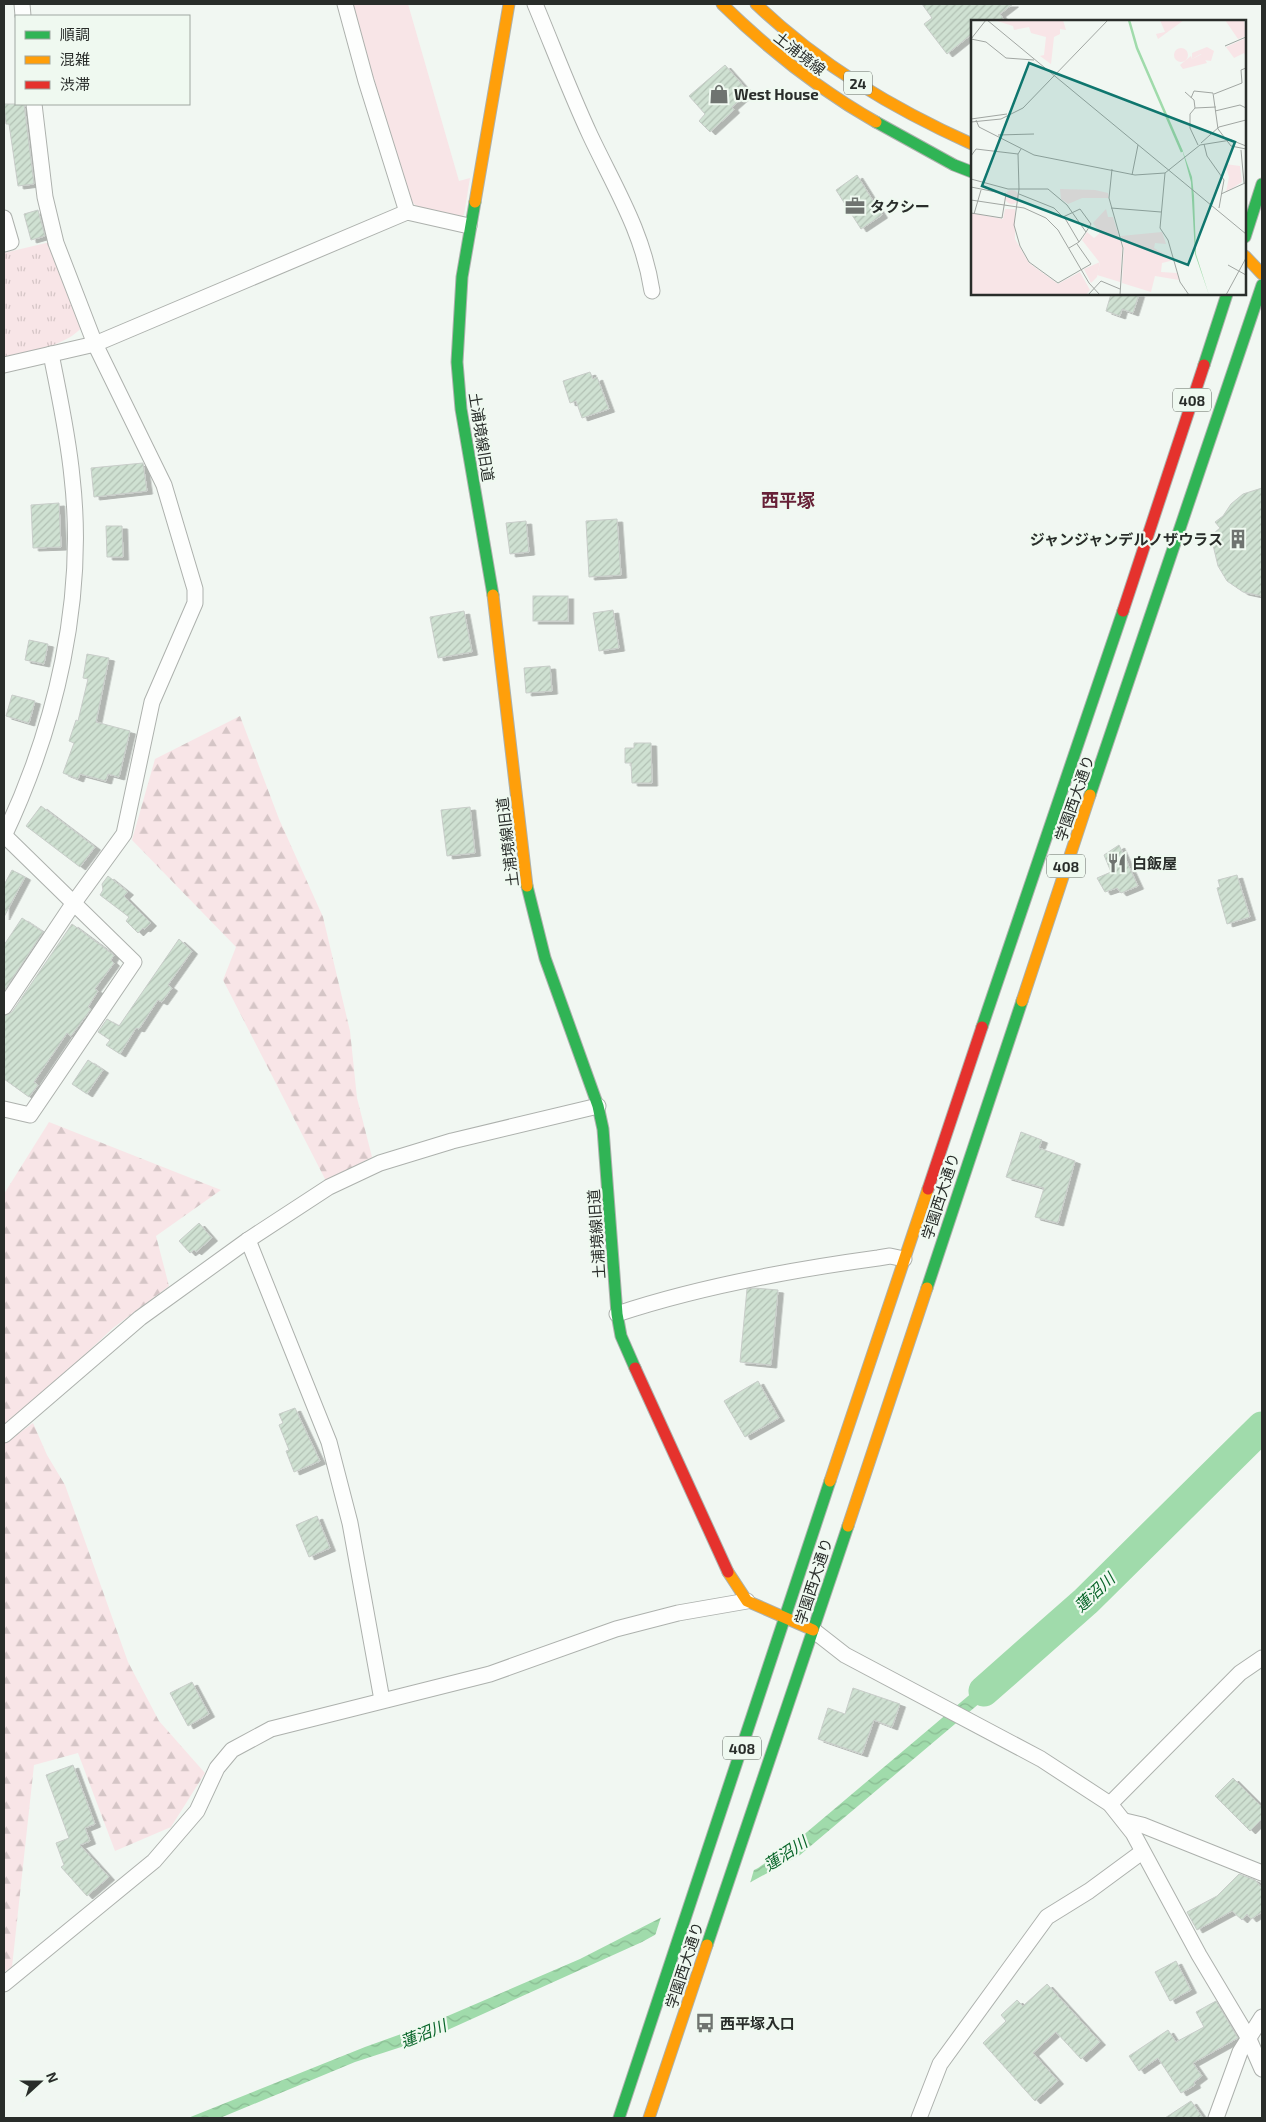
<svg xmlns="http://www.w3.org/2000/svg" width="1266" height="2122" viewBox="0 0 1266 2122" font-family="'Exo 2','Noto Sans JP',sans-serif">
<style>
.grass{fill:#f8e5e7}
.forest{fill:url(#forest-firs)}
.park{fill:url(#park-tufts)}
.water{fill:url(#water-waves)}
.pier{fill:#f1f7f2}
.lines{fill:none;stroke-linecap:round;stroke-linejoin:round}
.river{stroke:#a0dbab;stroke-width:31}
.building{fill:url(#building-hatch);stroke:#c8cdc9;filter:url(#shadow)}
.street-casing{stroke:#adb1ad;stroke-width:17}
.fast-casing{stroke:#adb1ad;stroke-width:13}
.slow-casing{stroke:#adb1ad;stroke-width:13}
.jam-casing{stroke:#adb1ad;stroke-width:13}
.street{stroke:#fdfefd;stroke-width:15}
.fast{stroke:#30b455;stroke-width:11}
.slow{stroke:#ff9f0a;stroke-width:11}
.jam{stroke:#e5322d;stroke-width:11}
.labels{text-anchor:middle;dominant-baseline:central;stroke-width:4.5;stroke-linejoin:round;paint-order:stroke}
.shield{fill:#eff9f0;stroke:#646a65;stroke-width:1}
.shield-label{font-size:14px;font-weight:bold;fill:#292d2a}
.street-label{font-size:15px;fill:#292d2a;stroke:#eff9f0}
.poi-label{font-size:15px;font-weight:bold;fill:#292d2a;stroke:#eff9f0;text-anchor:start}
.water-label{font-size:16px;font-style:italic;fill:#086529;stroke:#eff9f0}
.quarter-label{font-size:18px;font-weight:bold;fill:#672237;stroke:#eff9f0}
.inset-river{fill:none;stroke:#a0dbab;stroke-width:2.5}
.inset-road{fill:none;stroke:#a1a6a2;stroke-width:1}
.view{fill:#0f766e;fill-opacity:0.15;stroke:#0f766e;stroke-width:2.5}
.inset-edge{fill:none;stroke:#292d2a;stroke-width:2.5}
</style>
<defs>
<pattern id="forest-firs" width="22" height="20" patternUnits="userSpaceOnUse" patternTransform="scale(1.25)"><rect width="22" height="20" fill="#f8e5e7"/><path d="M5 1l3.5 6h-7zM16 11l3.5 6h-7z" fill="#d5c5c6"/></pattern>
<pattern id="park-tufts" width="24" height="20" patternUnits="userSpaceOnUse" patternTransform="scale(1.25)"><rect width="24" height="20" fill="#f8e5e7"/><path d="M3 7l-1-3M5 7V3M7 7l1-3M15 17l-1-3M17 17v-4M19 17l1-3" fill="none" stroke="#d5c5c6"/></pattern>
<pattern id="water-waves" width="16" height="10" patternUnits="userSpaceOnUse" patternTransform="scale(1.25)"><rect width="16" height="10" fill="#a0dbab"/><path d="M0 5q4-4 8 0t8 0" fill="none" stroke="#8abc93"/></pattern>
<pattern id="building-hatch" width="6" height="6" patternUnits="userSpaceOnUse" patternTransform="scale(1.25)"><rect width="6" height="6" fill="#cfe1d2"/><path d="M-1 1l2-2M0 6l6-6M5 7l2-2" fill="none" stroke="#b2c1b4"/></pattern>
<filter id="shadow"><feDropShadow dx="5.5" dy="3" stdDeviation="0" flood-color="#0004"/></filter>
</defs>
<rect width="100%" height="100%" fill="#f1f7f2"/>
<path class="grass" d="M358 4H408L459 181 470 178 464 215 458 218 419 208 413 203 401 175 352 6Z"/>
<g class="forest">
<path d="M240 716 279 819 323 917 350 1031 357 1098 372 1157 326 1181 223 980 236 947 132 840 155 759Z"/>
<path d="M49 1122 221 1190 156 1236 169 1286 113 1328 24 1412 4 1426V1194Z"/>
<path d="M33 1423 47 1455 65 1485 128 1662 159 1721 205 1773 171 1827 115 1851 78 1753 34 1765 12 1967 4 1972V1444Z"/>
</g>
<path class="park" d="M50 242 83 326C66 347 29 351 4 357V253Z"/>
<path class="water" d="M1012 1659 1020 1669 800 1855 642 1942 432 2037 355 2062 220 2118H188L365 2047 429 2024 580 1959 758 1868 794 1843Z"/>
<path class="pier" d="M755 1866 749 1887 654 1939 662 1914Z"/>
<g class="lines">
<path class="river" d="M984 1691 1086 1601 1262 1427"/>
</g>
<g class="building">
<path d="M922 4H1013L1000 14 1005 21H972V34L947 54 924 24 932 18Z"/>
<path d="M725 65 749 92 732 107 734 110 710 132 699 121 705 114 689 96Z"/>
<path d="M4 104H24L34 184 18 186 9 124H6Z"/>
<path d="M857 175 882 215 861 229 836 190Z"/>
<path d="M38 210 45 236 31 240 24 214Z"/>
<path d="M1111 294H1139L1133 313 1122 309 1120 316 1106 311Z"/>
<path d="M590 372 593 379 597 377 609 409 582 418 576 401 570 403 563 381Z"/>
<path d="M143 463 147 491 94 497 91 468Z"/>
<path d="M1262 488V596L1243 592 1227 581 1218 566 1213 545 1214 533 1220 528 1215 522 1223 516 1231 504 1243 494Z"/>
<path d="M59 503 61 547 33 548 31 505Z"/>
<path d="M617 519 621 575 589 577 586 521Z"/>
<path d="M526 521 529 552 510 554 506 523Z"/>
<path d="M106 526H122L123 557H107Z"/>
<rect x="533" y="596" width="35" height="25"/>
<path d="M613 610 619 648 599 651 593 613Z"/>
<path d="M464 611 472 652 438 658 430 617Z"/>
<path d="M29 640 48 644 44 664 25 660Z"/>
<path d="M87 654 109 658 96 722 130 731 119 777 108 774 106 781 80 774 78 779 63 773 74 743 69 741 76 720 78 721 88 679 83 678Z"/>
<path d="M550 666 552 691 526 693 524 668Z"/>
<path d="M12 695 35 701 29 723 6 716Z"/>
<path d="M634 743H651L652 783H632L631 763H625V748H634Z"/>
<path d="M41 806 95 847 80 867 26 826Z"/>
<path d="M470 807 475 853 447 856 441 810Z"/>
<path d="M1119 845 1138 886 1121 893 1117 888 1105 892 1097 878 1111 872 1104 855Z"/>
<path d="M12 870 25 877 4 917V885Z"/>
<path d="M1237 875 1250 917 1227 924 1217 888 1220 887 1218 880Z"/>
<path d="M108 876 128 892 124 896 151 923 145 929 143 928 138 933 126 921 129 917 100 895 103 890 102 884Z"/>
<path d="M22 918 43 932 4 991V945Z"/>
<path d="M72 924 111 953 114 955 111 960 114 963 95 989 98 991 88 1007 91 1009 71 1036 67 1033 34 1082 38 1085 29 1097 4 1079V1016L12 1012Z"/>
<path d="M179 939 192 951 168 985 172 988 162 1002 158 1000 139 1029 136 1028 120 1054 106 1045 110 1040 98 1032 107 1019 119 1026Z"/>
<path d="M88 1060 103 1070 87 1094 72 1084Z"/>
<path d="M1021 1132 1042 1140 1039 1148 1075 1161 1058 1223 1035 1217 1044 1188 1006 1177Z"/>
<path d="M199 1223 212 1238 196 1252 194 1250 190 1253 179 1241Z"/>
<path d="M754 1288 778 1290 771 1365 740 1362 747 1289Z"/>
<path d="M758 1381 779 1418 745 1437 724 1401Z"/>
<path d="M295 1408 320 1461 294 1472 286 1451 289 1450 279 1425 283 1423 279 1414Z"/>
<path d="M317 1516 330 1548 309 1557 296 1525Z"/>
<path d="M192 1682 209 1714 188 1726 170 1693Z"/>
<path d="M853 1688 900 1704 892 1727 874 1720 862 1754 818 1739 828 1708 845 1714Z"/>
<path d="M73 1765 95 1824 85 1828 90 1841 80 1845 109 1877 87 1896 61 1867 64 1865 56 1843 69 1838 46 1775Z"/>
<path d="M1233 1778 1262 1807V1819L1250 1831 1215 1796Z"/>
<path d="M1239 1874 1255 1880 1262 1888V1912L1251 1919 1247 1914 1242 1920 1232 1911 1197 1930 1187 1912 1217 1896Z"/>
<path d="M1176 1961 1191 1990 1170 2001 1155 1972Z"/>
<path d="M1047 1984 1100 2042 1081 2059 1056 2032 1033 2053 1058 2081 1035 2101 983 2043 1006 2021 1001 2015 1017 2000 1023 2006Z"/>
<path d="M1216 2001 1238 2038 1193 2063 1202 2076 1194 2082 1195 2085 1181 2093 1158 2058 1139 2071 1129 2056 1168 2030 1176 2042 1204 2027 1196 2012Z"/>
<path d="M1191 2101 1203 2118H1165Z"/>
</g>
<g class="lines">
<defs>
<g id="street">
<path d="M22 4 23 16"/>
<path d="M345 4 366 81 407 212"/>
<path d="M535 4C553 47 570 92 590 135 615 188 643 232 652 291"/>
<path d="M4 218 11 242 4 244"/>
<path d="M4 365 95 344 407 212 469 226"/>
<path d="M4 835 134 962 30 1115 4 1109"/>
<path d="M4 836C56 726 86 599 72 477 68 435 59 395 51 354"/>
<path d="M4 1007 73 904 124 834 152 702 195 603V589L164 485 95 344 56 243 45 197 34 104"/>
<path d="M248 1240 329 1442 350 1523 382 1700"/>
<path d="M617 1314C701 1286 790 1270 878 1258L890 1256 904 1259"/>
<path d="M4 1435 140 1318 248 1240 329 1187 380 1163 452 1141 598 1106"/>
<path d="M813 1630 845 1655 1041 1759 1110 1804 1133 1833 1199 1955 1248 2037 1262 2069"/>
<path d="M1110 1804 1240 1673 1262 1658"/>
<path d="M1125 1821 1142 1825 1262 1873"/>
<path d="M4 1984 154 1861 197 1811 217 1768 232 1750 271 1729 490 1674 616 1629 678 1613 747 1601"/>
<path d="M919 2118 940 2064 1047 1917 1089 1891 1142 1852"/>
<path d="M1216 2118 1240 2052 1262 2017"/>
</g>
<g id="fast">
<path d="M876 122 954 165 972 172"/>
<path d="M475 202 462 277 457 362 461 409 493 595"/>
<path d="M1245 237 1262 184"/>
<path d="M1204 365 1227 294"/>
<path d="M1090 795 1262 285"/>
<path d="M527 886 545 958 598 1106 603 1129 617 1314 621 1336 635 1368"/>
<path d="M982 1027 1123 611"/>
<path d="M927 1288 1022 1001"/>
<path d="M707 1945 848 1526"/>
<path d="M619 2118 830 1481"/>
</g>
<g id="slow">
<path d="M722 4C769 50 818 89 876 122"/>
<path d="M756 4C820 65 892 108 972 144"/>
<path d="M475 202 509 4"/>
<path d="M1245 256 1262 274"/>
<path d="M493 595 527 886"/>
<path d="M1022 1001 1090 795"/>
<path d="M830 1481 928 1189"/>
<path d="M848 1526 927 1288"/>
<path d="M728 1572 747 1601 813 1630"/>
<path d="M649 2118 707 1945"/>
</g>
<g id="jam">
<path d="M1123 611 1204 365"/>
<path d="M928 1189 982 1027"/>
<path d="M635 1368 728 1572"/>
</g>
</defs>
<use href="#street" class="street-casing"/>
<use href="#fast" class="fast-casing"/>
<use href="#slow" class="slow-casing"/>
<use href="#jam" class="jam-casing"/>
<use href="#street" class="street"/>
<use href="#fast" class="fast"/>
<use href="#slow" class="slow"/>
<use href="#jam" class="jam"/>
</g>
<defs>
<symbol id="shop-bare" viewBox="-9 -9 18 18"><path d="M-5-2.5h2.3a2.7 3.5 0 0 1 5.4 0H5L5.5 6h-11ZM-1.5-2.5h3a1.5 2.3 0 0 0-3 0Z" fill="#6f7470" stroke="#eff9f0" stroke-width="2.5" paint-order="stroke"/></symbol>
<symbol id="office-bare" viewBox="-9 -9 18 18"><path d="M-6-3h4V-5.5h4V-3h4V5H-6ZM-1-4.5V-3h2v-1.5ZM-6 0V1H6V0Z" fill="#6f7470" stroke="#eff9f0" stroke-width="2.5" paint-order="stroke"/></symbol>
<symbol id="building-bare" viewBox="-9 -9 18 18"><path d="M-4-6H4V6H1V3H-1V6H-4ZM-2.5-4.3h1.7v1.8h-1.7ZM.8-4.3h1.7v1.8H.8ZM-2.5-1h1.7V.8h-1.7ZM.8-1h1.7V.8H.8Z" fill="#6f7470" stroke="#eff9f0" stroke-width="2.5" paint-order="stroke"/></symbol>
<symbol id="restaurant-bare" viewBox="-9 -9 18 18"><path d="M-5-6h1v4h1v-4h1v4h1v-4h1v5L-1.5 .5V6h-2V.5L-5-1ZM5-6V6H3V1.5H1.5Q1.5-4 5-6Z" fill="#6f7470" stroke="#eff9f0" stroke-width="2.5" paint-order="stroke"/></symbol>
<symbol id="bus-bare" viewBox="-9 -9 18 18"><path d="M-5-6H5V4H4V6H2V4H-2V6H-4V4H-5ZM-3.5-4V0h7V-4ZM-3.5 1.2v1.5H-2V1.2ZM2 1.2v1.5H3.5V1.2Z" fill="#6f7470" stroke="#eff9f0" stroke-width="2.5" paint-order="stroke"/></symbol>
</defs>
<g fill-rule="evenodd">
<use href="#shop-bare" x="705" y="80" width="28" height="28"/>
<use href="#office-bare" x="841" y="192" width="28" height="28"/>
<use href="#building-bare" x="1224" y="525" width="28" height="28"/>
<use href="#restaurant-bare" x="1103" y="849" width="28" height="28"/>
<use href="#bus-bare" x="691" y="2009" width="28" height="28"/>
</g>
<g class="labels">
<g class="shield">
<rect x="844" y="71.5" width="28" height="23" rx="4"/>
<rect x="1173" y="388.5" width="38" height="23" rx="4"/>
<rect x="1047" y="854.5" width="38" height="23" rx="4"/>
<rect x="723" y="1736.5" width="38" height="23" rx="4"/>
</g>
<g class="shield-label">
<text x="858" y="83">24</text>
<text x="1192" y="400">408</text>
<text x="1066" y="866">408</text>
<text x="742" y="1748">408</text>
</g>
<g class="street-label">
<text transform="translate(800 53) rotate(38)">土浦境線</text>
<text transform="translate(482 437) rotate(81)">土浦境線旧道</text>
<text transform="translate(1074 798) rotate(-71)">学園西大通り</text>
<text transform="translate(507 842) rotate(-97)">土浦境線旧道</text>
<text transform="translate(940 1196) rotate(-72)">学園西大通り</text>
<text transform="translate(596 1234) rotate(-94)">土浦境線旧道</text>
<text transform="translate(813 1581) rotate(-72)">学園西大通り</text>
<text transform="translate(684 1965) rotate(-72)">学園西大通り</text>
</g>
<g class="poi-label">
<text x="734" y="94">West House</text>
<text x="870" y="206">タクシー</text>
<text x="1223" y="539" text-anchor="end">ジャンジャンデルノザウラス</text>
<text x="1132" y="863">白飯屋</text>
<text x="720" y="2023">西平塚入口</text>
</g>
<g class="water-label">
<text transform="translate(1094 1592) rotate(-43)">蓮沼川</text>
<text transform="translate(785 1853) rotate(-33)">蓮沼川</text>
<text transform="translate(423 2033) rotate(-22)">蓮沼川</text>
</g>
<g class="quarter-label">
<text x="788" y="500">西平塚</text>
</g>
</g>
<g transform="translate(971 20)">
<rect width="275" height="275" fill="#f1f7f2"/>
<path d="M189 0H213L187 19 185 14 194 12ZM203 35a7 7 0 1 1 14 0a7 7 0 1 1-14 0ZM231 34 236 43 212 49 209 45 220 36 221 39Z" fill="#f8e5e7"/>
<path d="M23 0H92L95 10 89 9V14L83 17 80 44 69 36 73 35 75 17 60 13 58 7 43 10 42 6ZM254 0H273L275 16 267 19ZM275 18V37L273 33 263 38 255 27ZM236 27 243 31 240 41 232 40 230 34 221 39V33ZM89 169 124 170 137 173 138 178H111L97 184 90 179ZM135 189 137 197H142L151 227 149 262 126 255 129 243 111 220 116 212 123 218 129 213 122 203ZM191 212 195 224 184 223 183 228 203 240 191 243 190 252 206 253 208 260 184 256 180 272 151 263 153 228 150 216Z" fill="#f8e5e7"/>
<path d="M254 144 269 146 271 162 255 172 258 157Z" fill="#f8e5e7"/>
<path d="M34 177a7 7 0 1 1 14 0a7 7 0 1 1-14 0ZM34 189H44V219L58 243 87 264 109 252 119 270 115 275H0V193L32 199ZM129 242 126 257 120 263 113 249Z" fill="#f8e5e7"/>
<path d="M211 129 221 157 223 176 225 234 238 275 224 234 220 162Z" fill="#a0dbab"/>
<path class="inset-river" d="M158 0 166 28 211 132"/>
<path class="inset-road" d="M16 0 275 214M0 19 15 22 35 38 63 40M0 19 15 0M254 26 275 17M214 72 223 80 224 88M243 74 271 63 270 50 275 48M220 78 223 71 242 73 247 109 260 126 275 129M244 91 269 85 275 88M0 99 36 94M5 100 8 107 63 135 164 155 194 153 229 125 260 120 275 126M0 102 30 99 52 88 137 0M27 115 63 114M230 123 248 107 275 100M233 124 236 136 253 160 248 188M227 125 219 108V94L224 88 245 87M50 129 47 134 48 169 43 205 49 226 58 242 87 263 120 244 106 224M270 130 273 163M0 136 5 129 47 134M141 149 138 178 152 228 149 275M194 153 189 208 197 220 209 262 218 275M161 155 167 125M0 159 37 169H77L96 185 115 212 108 222 98 228M0 167 35 174 31 198 0 193M48 174 83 188 95 200 108 222M250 174 274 163M0 180 53 188 75 198 87 210 118 263 129 275M140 188 190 192M3 194 10 170M92 197 109 189 120 204 115 212M257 245 275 255M117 275 130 261 149 269M255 275 275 238"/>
<path class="view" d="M58 43 264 122 217 245 11 166Z"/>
<rect width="275" height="275" class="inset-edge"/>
</g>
<rect width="1266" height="2122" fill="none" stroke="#292d2a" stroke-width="10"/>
<rect x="15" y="15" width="175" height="90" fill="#eff9f0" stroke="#a0a7a1"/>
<rect x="25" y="31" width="25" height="8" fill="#30b455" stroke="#a0a7a1"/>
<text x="60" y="40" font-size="15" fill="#292d2a">順調</text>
<rect x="25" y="56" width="25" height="8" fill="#ff9f0a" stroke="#a0a7a1"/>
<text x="60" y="65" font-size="15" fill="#292d2a">混雑</text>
<rect x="25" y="81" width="25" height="8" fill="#e5322d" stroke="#a0a7a1"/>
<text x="60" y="90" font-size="15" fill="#292d2a">渋滞</text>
<g transform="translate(40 2082) rotate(69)" stroke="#eff9f0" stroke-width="4" paint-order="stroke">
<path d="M0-4L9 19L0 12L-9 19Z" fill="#292d2a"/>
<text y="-8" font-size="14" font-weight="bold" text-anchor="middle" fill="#292d2a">N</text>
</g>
</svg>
